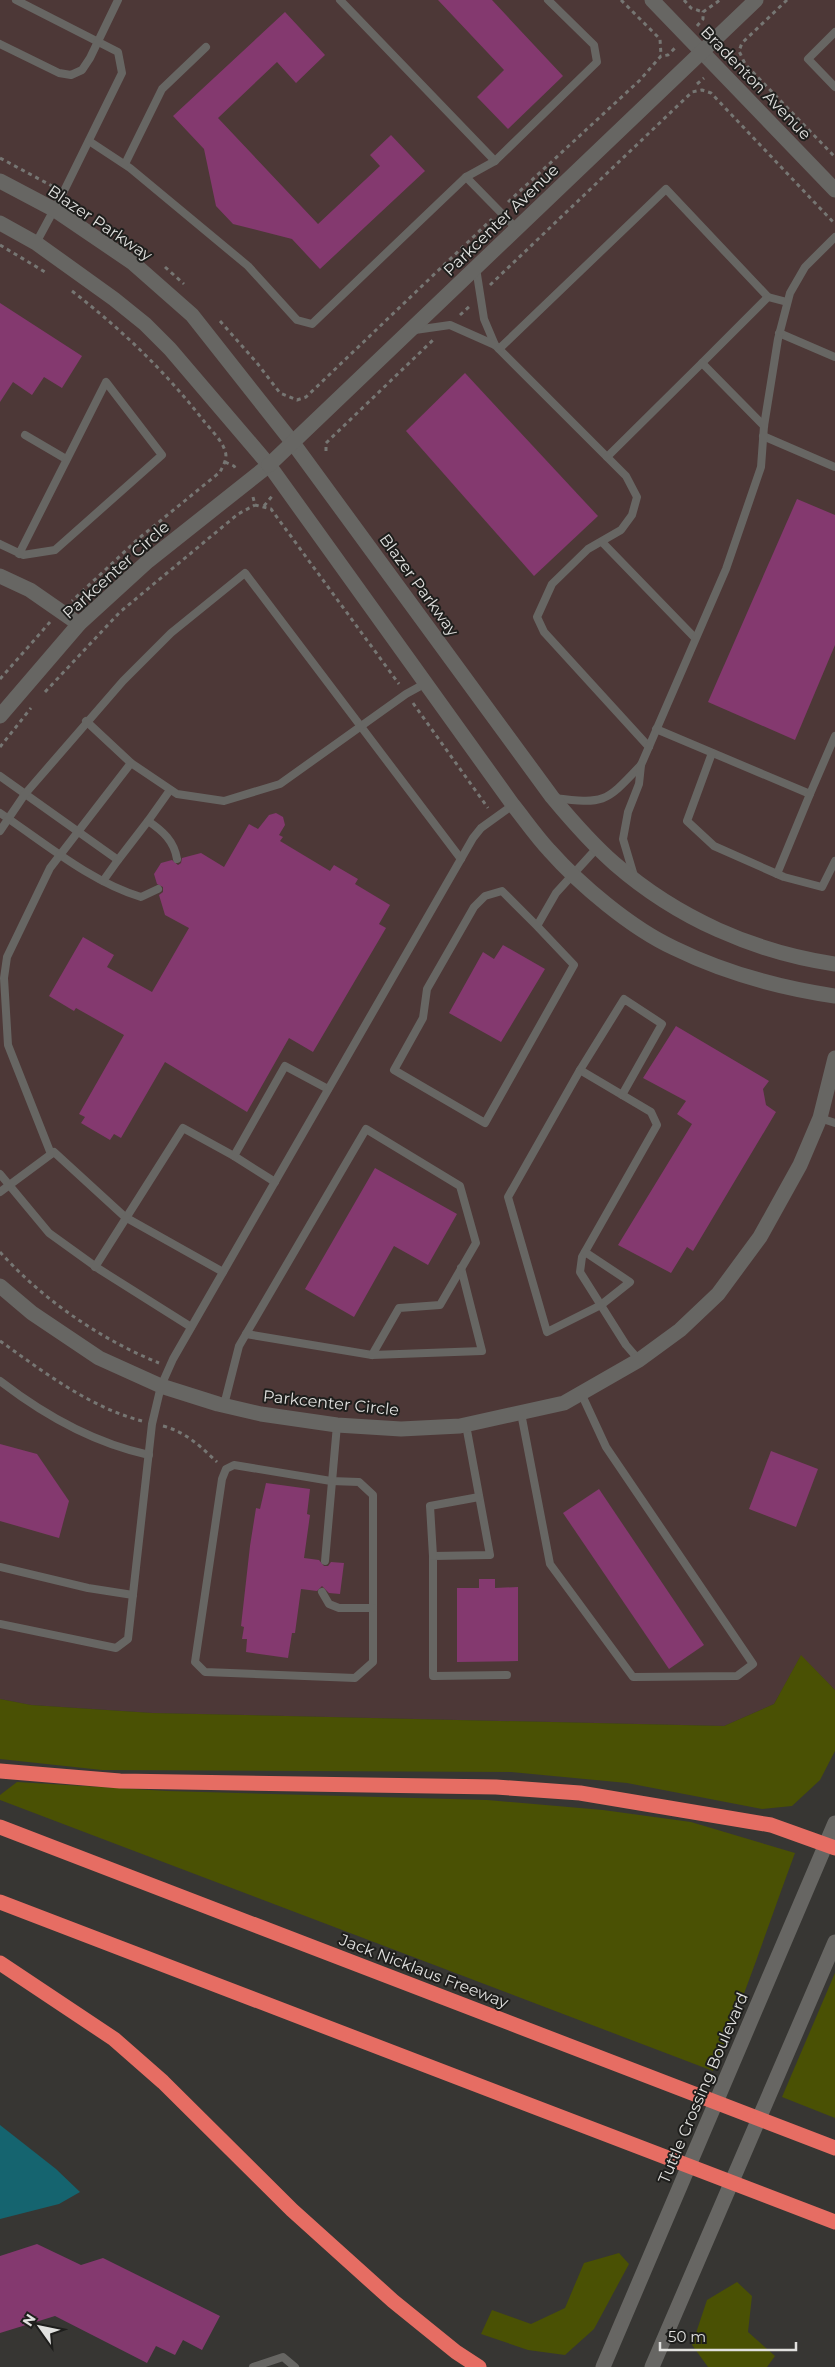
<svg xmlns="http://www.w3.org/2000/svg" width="835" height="2367" viewBox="0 0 835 2367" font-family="Montserrat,sans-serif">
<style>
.commercial{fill:#4d3837}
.green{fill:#4a5104}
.water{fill:#15646f}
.building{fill:#84396f}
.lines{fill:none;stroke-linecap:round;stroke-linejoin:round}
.path{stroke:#767673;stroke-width:3;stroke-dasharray:4 4;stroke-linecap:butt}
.lane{stroke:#676663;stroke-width:8}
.street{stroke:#676663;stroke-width:15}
.secondary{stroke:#676663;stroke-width:15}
.highway{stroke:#e66d63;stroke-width:15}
.labels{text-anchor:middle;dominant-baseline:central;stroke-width:4;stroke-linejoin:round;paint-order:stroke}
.street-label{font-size:16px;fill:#e1e1df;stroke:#1e1e1c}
</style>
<rect width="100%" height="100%" fill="#373633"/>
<path class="commercial" d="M0 0H835V1690L801 1656 774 1704 724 1726 152 1713 31 1705 0 1699Z"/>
<g class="green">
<path d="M801 1655 835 1690V1751L820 1780 792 1806 762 1809 627 1783 511 1772 102 1770 0 1759V1699L31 1705 152 1713 724 1726 774 1704Z"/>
<path d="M17 1782 167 1791 487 1800 603 1810 691 1822 795 1853C768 1925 744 2000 713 2071L0 1800V1795Z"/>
<path d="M835 1973V2118L782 2097Z"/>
<path d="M619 2253 629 2264 594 2329 565 2355 528 2350 481 2334 492 2310 531 2324 565 2308 584 2263Z"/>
<path d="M737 2282 752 2296 748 2332 775 2356 767 2367H708L692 2345 707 2300Z"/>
</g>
<path class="water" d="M0 2125 56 2169 80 2192 59 2204 0 2219Z"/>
<g class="building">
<path d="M438 0H492L563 76 508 129 477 97 504 70Z"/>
<path d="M285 12 325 55 296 83 277 62 218 118 318 224 380 166 370 155 391 135 425 171 320 269 292 239 233 224 216 206 204 149 173 116Z"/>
<path d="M0 303 82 356 62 388 44 377 32 395 13 382 0 402Z"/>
<path d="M465 373 598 516 534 576 406 431Z"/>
<path d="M797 499 835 515V645L795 740 708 702Z"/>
<path d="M276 813 283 817 285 825 279 835 283 837 280 841 330 871 334 865 358 879 355 884 390 905 379 924 386 928 313 1052 289 1038 247 1112 165 1062 121 1138 114 1134 110 1140 81 1123 85 1117 79 1114 124 1035 76 1008 74 1011 49 996 83 937 114 955 107 967 152 992 189 928 165 915 159 895 163 892V887L157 884 154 874 161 863 172 860 178 865 181 863 182 858 201 853 224 867 249 824 258 829 269 815Z"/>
<path d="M503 945 545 969 501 1042 449 1013 483 952 494 959Z"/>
<path d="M676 1026 769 1081 763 1089 766 1105 776 1112 693 1251 687 1247 671 1273 618 1245 692 1124 677 1114 686 1101 643 1078Z"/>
<path d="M375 1168 457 1214 428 1265 394 1246 354 1317 305 1289Z"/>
<path d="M0 1444 37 1454 69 1501 59 1538 0 1521Z"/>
<path d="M771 1451 818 1469 796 1527 749 1509Z"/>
<path d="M266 1483 310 1489 307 1514 310 1515 304 1558 319 1560 324 1566H328L331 1562 344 1563 340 1594 329 1593 322 1586 317 1591 301 1589 295 1633H292L288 1658 246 1652 247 1639H242L244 1627 241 1626 250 1546 256 1508 260 1509Z"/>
<path d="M599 1489 704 1645 669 1669 563 1513Z"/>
<path d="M479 1579H495V1588L518 1587V1661L457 1662V1588H479Z"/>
<path d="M37 2244 81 2265 103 2258 220 2316 202 2350 183 2340 175 2355 156 2346 147 2363 55 2316 0 2333V2256Z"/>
</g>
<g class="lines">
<g class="path">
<path d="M621 0 660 39 661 55"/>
<path d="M684 0 691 8 703 12"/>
<path d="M787 0 742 43 739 51 745 64 835 157"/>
<path d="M697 26 703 19V12L720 0"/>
<path d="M727 57 734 50"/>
<path d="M697 84 704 78"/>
<path d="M0 158 54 187"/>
<path d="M508 202 640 80 661 56 668 55 677 46"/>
<path d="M0 245 45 272"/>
<path d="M165 267 184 284"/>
<path d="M490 285 692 92 702 90 711 93 835 224"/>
<path d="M72 291C121 329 165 371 203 420 210 429 222 440 225 451 228 458 223 466 220 472L138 539 72 601"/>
<path d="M460 315 470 306"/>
<path d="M220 321 257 363 280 393 297 400 306 397 492 219"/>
<path d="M326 451V443L433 340"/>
<path d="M225 462 234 466 237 471"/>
<path d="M253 497 255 505 271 509 399 684"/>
<path d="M264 506 273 495"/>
<path d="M0 679 50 622"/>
<path d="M45 692 120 612 238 514 255 505"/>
<path d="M413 703 488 808"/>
<path d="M0 747 31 708"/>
<path d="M0 1252C43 1300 100 1339 159 1363"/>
<path d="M0 1341C44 1372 89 1407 142 1421"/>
<path d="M163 1426C186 1432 200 1446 217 1462"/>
</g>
<g class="lane">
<path d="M16 0 118 52 122 73 63 193 36 243"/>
<path d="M340 0 495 161"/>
<path d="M835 32 808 59 835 87"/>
<path d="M0 44 59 73 71 75 82 70 90 58 118 0"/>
<path d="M89 141 130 168 248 266 297 320 312 324 466 177 517 229"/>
<path d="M125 164 162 89 206 47"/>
<path d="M466 177 495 161 597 62 594 45 548 0"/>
<path d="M476 268 484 319 495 345"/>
<path d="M415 330 450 325 495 345 626 476 637 497 632 515 621 530 588 549 552 584 537 617 544 632 649 747"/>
<path d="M779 333 835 357"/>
<path d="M499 349 666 189 768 297"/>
<path d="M702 363 768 297 787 302"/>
<path d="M25 435 66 459"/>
<path d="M763 436 835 467"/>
<path d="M607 457 702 363 764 426"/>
<path d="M602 542 695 638"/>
<path d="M0 544 23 555 55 550 162 455 106 382 19 554"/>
<path d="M86 721 131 763"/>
<path d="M656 729 810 794 835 736"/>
<path d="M712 753 687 821 714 846 784 877 822 887 835 861"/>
<path d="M0 776 118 860 148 821C163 831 174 841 177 859"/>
<path d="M553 798C606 804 605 803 641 765L726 569 761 467 764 426 778 339 790 293 805 267 835 237"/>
<path d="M0 813C45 843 89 881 141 897L158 889"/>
<path d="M148 821 170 790"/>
<path d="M0 831 25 794 123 681 171 633 245 573 461 859"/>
<path d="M777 874 810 794"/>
<path d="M634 876 623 839 628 812 639 784 641 765"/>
<path d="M103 881 118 860"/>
<path d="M537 926 502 891 485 896 474 907 427 989 423 1018 394 1070 485 1123 574 965 537 926 556 893 597 848"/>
<path d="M580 1070 651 1112 657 1125 582 1257 580 1272 626 1345 639 1360"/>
<path d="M820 1118 835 1123"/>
<path d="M51 1154 8 1045 4 978 7 957 50 868 131 763 177 794 224 801 280 784 406 694 426 683"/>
<path d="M234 1156 275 1182"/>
<path d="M0 1174 49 1233 99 1269 191 1327"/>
<path d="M0 1192 54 1152 125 1217 223 1272"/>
<path d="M585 1252 630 1282 601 1305 547 1332 508 1197 580 1070 624 999 662 1024 622 1095"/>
<path d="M95 1267 183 1128 234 1156 285 1066 328 1089"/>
<path d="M246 1334 372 1355 482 1351 461 1268"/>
<path d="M0 1381C44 1415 93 1443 149 1455"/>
<path d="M224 1405 239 1346 366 1129 460 1186 476 1243 440 1305 399 1308 372 1355"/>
<path d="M521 1413 550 1564 633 1677 737 1676 753 1664 606 1447 581 1393"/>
<path d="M466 1425 490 1555 433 1556V1676L507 1675"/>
<path d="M234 1465 331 1481 359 1482 373 1495V1662L355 1678 205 1672 195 1662 222 1479 226 1469Z"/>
<path d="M433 1556 430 1506 479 1497"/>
<path d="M325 1561 337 1425"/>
<path d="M0 1567 88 1588 133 1595"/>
<path d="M322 1592 329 1604 339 1608H373"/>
<path d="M0 1624 116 1648 128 1639 152 1424 161 1386 173 1359 473 838 481 828 513 805"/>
<path d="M253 2367 283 2357 295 2367"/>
</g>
<g class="street">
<path d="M0 576 30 590 79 624"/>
<path d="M0 716 79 624 148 561 269 465"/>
<path d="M0 1286 32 1313 99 1358 161 1386 218 1404 261 1414 337 1425 401 1429 460 1426 564 1403 639 1360 680 1330 718 1294 760 1237 800 1165 820 1118 835 1058"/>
</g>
<g class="secondary">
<path d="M652 0 835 190"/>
<path d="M0 181 55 210 133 263 192 315 293 443 552 797C572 821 592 844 615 864 677 918 754 952 835 964"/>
<path d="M0 223 36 243 114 299 145 324 170 349 269 465 513 805C525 820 536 836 549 850 580 885 631 928 674 948 723 972 781 988 835 996"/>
<path d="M269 465 756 0"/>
<path d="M603 2367 835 1823"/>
<path d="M652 2367 835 1942"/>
</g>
<g class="highway">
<path d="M0 1771 120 1781 496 1787 580 1793 771 1825 835 1848"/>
<path d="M0 1827 835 2148"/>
<path d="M0 1902 835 2222"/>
<path d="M0 1963 114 2039 163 2082 292 2210 393 2301 456 2352 479 2367"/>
</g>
</g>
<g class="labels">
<g class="street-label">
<text transform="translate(756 83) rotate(46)">Bradenton Avenue</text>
<text transform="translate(501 220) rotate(-44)">Parkcenter Avenue</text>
<text transform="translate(100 223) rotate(34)">Blazer Parkway</text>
<text transform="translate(116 570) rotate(-42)">Parkcenter Circle</text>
<text transform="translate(419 585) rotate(54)">Blazer Parkway</text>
<text transform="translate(331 1403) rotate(6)">Parkcenter Circle</text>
<text transform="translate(424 1971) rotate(21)">Jack Nicklaus Freeway</text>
<text transform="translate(703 2088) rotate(-67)">Tuttle Crossing Boulevard</text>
</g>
</g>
<g transform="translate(40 2327) rotate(303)" stroke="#1e1e1c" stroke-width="4" paint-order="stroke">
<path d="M0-4L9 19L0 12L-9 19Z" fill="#e1e1df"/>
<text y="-8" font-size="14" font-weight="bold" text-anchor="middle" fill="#e1e1df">N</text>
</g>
<path d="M660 2342v8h136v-8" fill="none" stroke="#e1e1df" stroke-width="2.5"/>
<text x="668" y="2342" font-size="15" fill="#e1e1df" stroke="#1e1e1c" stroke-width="4" paint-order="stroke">50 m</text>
</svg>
